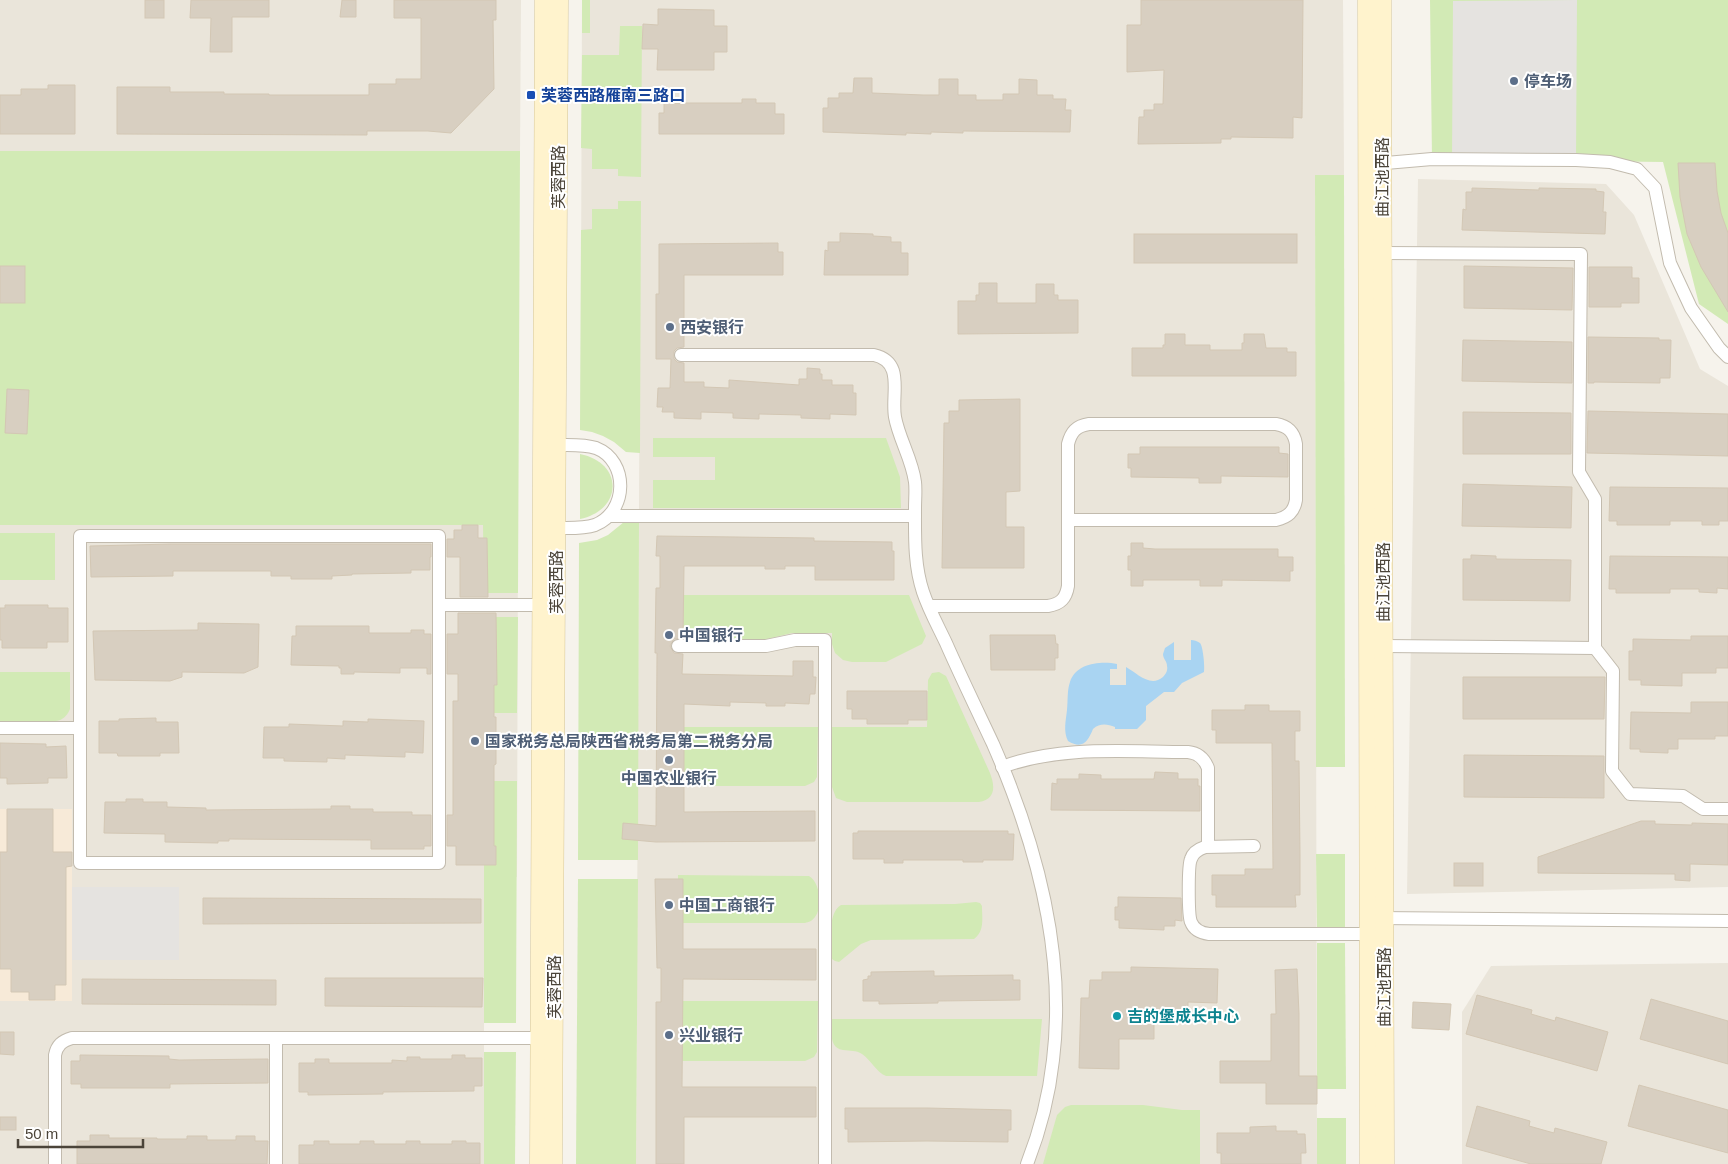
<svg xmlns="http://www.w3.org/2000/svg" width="1728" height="1164" viewBox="0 0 1728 1164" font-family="Arial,'Noto Sans SC',sans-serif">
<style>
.residential{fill:#eae5da}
.commercial{fill:#f7ead8}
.green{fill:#d2eab5}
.parking{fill:#e5e3e0}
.water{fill:#a9d4f2}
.building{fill:#d8cfc1;stroke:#d3c7b4}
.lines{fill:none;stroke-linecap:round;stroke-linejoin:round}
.street-casing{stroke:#c2bbae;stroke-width:14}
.secondary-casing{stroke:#d6c79b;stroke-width:19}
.street{stroke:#fff;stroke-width:12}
.secondary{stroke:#fff3cd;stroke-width:18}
.service-dot{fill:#5c6f8a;stroke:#fff;stroke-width:2}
.transit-dot{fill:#1a4fb4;stroke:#fff;stroke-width:2}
.culture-dot{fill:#0f9aa8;stroke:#fff;stroke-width:2}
.labels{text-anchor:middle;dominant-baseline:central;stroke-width:4;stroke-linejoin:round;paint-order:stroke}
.service-label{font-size:16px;font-weight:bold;fill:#4e5e75;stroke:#fff;text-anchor:start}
.transit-label{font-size:16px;font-weight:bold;fill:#164399;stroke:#fff;text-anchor:start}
.street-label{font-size:16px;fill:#4b4439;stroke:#fff}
.culture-label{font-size:16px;font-weight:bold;fill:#0d838f;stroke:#fff;text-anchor:start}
</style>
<rect width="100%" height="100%" fill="#f6f3ec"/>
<g class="residential">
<path d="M0 0H521L520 151H0Z"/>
<path d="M582 0H1343L1344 175H1315L1317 1164H636L640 291H581Z"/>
<path d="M1418 179 1606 184 1634 215 1700 369 1728 386V887L1407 894Z"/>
<path d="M0 525H518L517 877H484V1164H0V1001H72V809H0Z"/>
<path d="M1728 963V1164H1462V1012L1491 966Z"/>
</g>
<rect class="commercial" x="0" y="809" width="72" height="192"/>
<g class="green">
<rect x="582" y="0" width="8" height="33"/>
<path d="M1430 0H1728V324L1699 304 1663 162 1432 159Z"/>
<path d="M620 26H642L641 177 618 176V169H592V149L581 148 582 55H619Z"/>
<path d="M0 151H520L518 593H484L483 525H0Z"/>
<path d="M1315 175H1344L1345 767H1316Z"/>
<path d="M618 201H641L640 453 626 452 614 442 603 436 592 432 580 430 581 230 592 229V209H618Z"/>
<path d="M653 438H886L900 477 901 508H653V480H715V457H653Z"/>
<path d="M580 454C624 463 623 510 580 519Z"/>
<path d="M639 520 638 860H578L579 543 597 540 608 535 624 522Z"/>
<rect x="0" y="533" width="55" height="47"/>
<path d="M678 595H909L926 636 922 644 886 662H852L843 660 835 653 832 644V633H792L767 639H678Z"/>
<path d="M484 617H518L517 713H494V781H517L516 1023H484Z"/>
<path d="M0 672H70V709C67 716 63 720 56 721H0Z"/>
<path d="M939 672 946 676 990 773C995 786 996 799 979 802H847L836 798 832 787V727H927L928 680 932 673Z"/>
<path d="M678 727H818L817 777 814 782 805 786H678Z"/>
<path d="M1316 854H1345V929H1317Z"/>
<path d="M678 875 809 876C820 882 823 907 815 917 812 921 809 922 805 923H678Z"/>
<path d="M578 879H638L636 1164H576Z"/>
<path d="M976 902 980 903 982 906C982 918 985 931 974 939L871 940 861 944 839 962 835 961 832 959C831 944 827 913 841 905L955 904Z"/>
<path d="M1317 943H1345L1346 1089H1317Z"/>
<path d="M678 1001H818L817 1052 814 1057 805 1061H678Z"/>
<path d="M832 1019H1042L1037 1076H886C876 1072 871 1060 862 1054 856 1050 850 1051 843 1050 828 1048 832 1030 832 1019Z"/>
<path d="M484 1052H516L515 1164H484Z"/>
<path d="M1143 1105 1182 1110H1200V1164H1043L1057 1115 1065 1107 1071 1105Z"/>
<rect x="1317" y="1118" width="29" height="46"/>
</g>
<g class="parking">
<path d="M1577 0 1576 160H1452L1453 1Z"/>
<rect x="72" y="887" width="107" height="73"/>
</g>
<path class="water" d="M1191 640C1194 640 1197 641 1200 643 1203 646 1205 667 1204 672L1182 683 1174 692H1164L1146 706V720L1137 729H1115V727C1107 724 1100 723 1093 729 1088 741 1083 750 1068 741 1063 731 1066 720 1067 710 1068 701 1067 690 1070 682 1076 663 1101 661 1117 664V669H1110V685H1126V667C1137 673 1150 688 1163 677 1166 674 1168 670 1167 666 1167 661 1163 659 1163 654L1165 648 1174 642V660H1191Z"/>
<g class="building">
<rect x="145" y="0" width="19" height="18"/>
<path d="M191 0H269V17H232V52H210L211 18H190Z"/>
<path d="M342 0H356V17H340Z"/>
<path d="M394 0H496V20H493L494 89 451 133 428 131H367V135L117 134V87H170V92H224V94H269V95H369V84H396V79H421V18H394Z"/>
<path d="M1141 0H1303L1302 118 1293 117V138L1231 137V139H1221V143L1138 144 1139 117H1144V110H1154V104H1163L1164 70 1127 72V25H1141Z"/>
<path d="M658 9 714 10V26H727V52H714V70H657L658 49H642L643 24 658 25Z"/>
<path d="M854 78H872V93L923 95H939V79H958V95H976V100H1003V94H1019V79L1037 80V95H1053V99H1066L1065 110H1071L1070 132 963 131V133L931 132V134L906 133V135L823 132V108H828V98H839V93H853Z"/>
<path d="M48 85H75V134H0V95H21V89H48Z"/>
<path d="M742 99H756V103H775V114H784V134H659V113H664V103H742Z"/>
<path d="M1678 163H1715L1717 191 1721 213 1728 233V312L1701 267 1687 234 1680 197Z"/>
<path d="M1472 188 1539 190V188L1596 189V191L1604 192 1603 212H1606L1605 234 1462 230 1463 209 1466 210V192H1472Z"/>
<path d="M840 233 873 234V236L891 237V242H901V253H908V275H824L825 250 828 251V242H840Z"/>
<rect x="1134" y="234" width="163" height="29"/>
<path d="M778 243V252H783V275H684V347L677 348 674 351V359L677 362 684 363V382H704V387L729 388V380L799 385V379H807V368L820 369V374H822V380H832V385H853V393H856V415L830 414V419L801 418V415L759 414V419L733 418V413L701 412V419L674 418V412H662L663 407H657L658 388H670L671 359H656V294H659V244Z"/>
<rect x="0" y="266" width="25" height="37"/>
<path d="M1464 266 1573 268 1572 310 1464 308Z"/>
<path d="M1589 267H1632V278H1639V303H1621V307H1589Z"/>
<path d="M979 283H997V303H1036V284H1054V295H1058V300H1078V333L958 334V301H976V295H979Z"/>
<path d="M1165 334H1185V345H1210V350H1242V343H1244V334H1264L1266 348H1287V352H1296V376H1132V348H1163V345H1165Z"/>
<path d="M1588 337 1659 338V340H1671L1670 378H1660V383L1594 382V383H1588Z"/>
<path d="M1463 340 1572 342V383L1462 381Z"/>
<path d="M7 389 29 390 27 434 5 433Z"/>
<path d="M1020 399V491L1006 492V527H1024V568H942L944 423H949V411H959V400Z"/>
<path d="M1588 411 1728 414V456L1587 453Z"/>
<path d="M1463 412 1571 413V454H1463Z"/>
<path d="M1140 447H1279V453L1288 454V477L1221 476V483H1199V478L1131 477V468H1128V454H1140Z"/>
<path d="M1463 484 1572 487 1571 528 1462 526Z"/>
<path d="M1610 487 1728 488V521H1719V525H1702V521H1670V525H1617V521H1609Z"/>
<path d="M462 525H478V538H487L488 597H460V557H447V539H454V530H462Z"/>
<path d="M657 536 814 538V541L892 542V551H894V580H815V566H785V569H765V566H684L683 638 674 639 670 646 674 653 683 654 682 674 793 676V661H813V677H816L815 694H810L809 704 785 703V706H766V703L730 702V706L684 704V812L815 811V841L656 842 622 839 623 823 656 826 657 653H655L656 588H660V556H656Z"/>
<path d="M1131 543H1143V548L1155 549H1278V557H1293V571H1290V581L1222 580V586H1200V580H1143V586H1131V570H1128V556H1131Z"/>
<path d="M171 544H431V557H430V570H411V573L352 574V575L332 576V579H291V576H271V571H173V576L91 577 90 546Z"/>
<path d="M1471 555 1496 556V559L1571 560 1570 601 1463 600V559H1471Z"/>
<path d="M1610 556 1728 557V589L1717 588V593L1699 592V589H1670V593H1616V589H1609Z"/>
<path d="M5 605H48V608H68V642H47V648H2V640H0V608H5Z"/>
<path d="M458 613H496L497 685H494V717H496V764L494 765V846H496V865H456V846H447V815H453V701H458V674H447V634H458Z"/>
<path d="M198 623 259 624 258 667 244 673 182 672V677L170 681 95 680 93 631 198 630Z"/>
<path d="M296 626H369V633H411V630H424V634H431V674H427V668H400V673L354 672V674H341V668H339V666L291 665 292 636H296Z"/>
<path d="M990 635H1055L1056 644H1058V658H1055V670H991Z"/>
<path d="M1691 636H1728V668H1716V673H1682V686L1641 685V680H1629V651H1633V639L1691 640Z"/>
<path d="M1463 677H1605L1604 719H1463Z"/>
<path d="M847 691H927V720H908V724H867V719H852V709H847Z"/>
<path d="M1691 702H1728V736H1715V739H1678V749H1668V753L1640 752V749H1630L1631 712 1691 713Z"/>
<path d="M1245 705H1269V711H1300V731H1295V761H1299L1300 856V895H1295L1296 907H1216V895H1212V875H1245V869H1273L1272 743H1216V730H1212V710H1245Z"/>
<path d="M156 718V722H178L179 753H160V756H118L117 753H99V721H119V719Z"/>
<path d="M368 719 424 721 423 753 405 752V757L345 755V759L327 758V762L284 761V758H263L264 727H289V724L343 726V721L368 722Z"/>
<path d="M0 743 46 744V747L66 746 67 778H48V783L7 784V778H0Z"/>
<path d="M1464 755 1604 756V798L1464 797Z"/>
<path d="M1155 772 1178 773V779H1198V786H1200V811L1051 810 1052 783 1057 784V779H1079V774L1101 775V779H1154Z"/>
<path d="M126 799H143V802H167V807L206 808V810L331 809V806H350V809H373V812H412V815H431V846H424V849H371V840L229 839V841H218V843L165 842V834L104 833 105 802H126Z"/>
<path d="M7 809H53V852H72V866L66 867V985H55V1000H29V992H11V969H0V852H7Z"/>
<path d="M1641 821H1655V824L1692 825V823L1728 824V865L1690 864V881L1675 880V874L1538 873V857Z"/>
<path d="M858 831H1008V834H1014L1013 860H983V862H963V860H903V863H884V859H853V833H858Z"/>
<rect x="1454" y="863" width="29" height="23"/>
<path d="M655 879H683V949H816V980L683 979 682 1087H816V1117H684V1164H656V1002H661V968H657Z"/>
<path d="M1118 897 1181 898 1182 921 1175 920V926H1164V930L1119 928V920H1115V907H1118Z"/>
<path d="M203 898 481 899V923L203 924Z"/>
<path d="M1131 967 1218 969 1217 1003 1188 1002V1021H1154V1039H1119V1069L1079 1068 1081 998H1089L1090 980H1102V972H1131Z"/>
<path d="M1297 969 1299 1014V1076H1317V1104H1266V1083H1220V1061H1271V1014H1276L1275 970Z"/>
<path d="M934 971V976L1013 975V980H1020V1000L938 1001V1003L879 1004V1001H863V980L868 979V976H871V972Z"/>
<path d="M325 978H483L482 1007 325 1006Z"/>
<path d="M82 979 276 980V1005L82 1004Z"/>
<path d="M1477 995 1532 1010 1531 1014 1555 1021 1556 1017 1608 1032 1597 1071 1466 1034Z"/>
<path d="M1651 999 1728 1021V1064L1640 1039Z"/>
<path d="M1413 1002 1451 1004 1449 1030 1412 1028Z"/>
<path d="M0 1032H14V1055L0 1054Z"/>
<path d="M80 1055 169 1056V1059L179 1060 268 1059V1083L170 1084V1088H81V1084H71V1061H80Z"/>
<path d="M452 1055H465V1058H482V1086H474V1091L383 1092V1094L308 1095V1092H299V1063H315V1059H329V1063H392V1060L407 1061V1057H420V1059H452Z"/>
<path d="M1639 1085 1728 1110V1153L1628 1126Z"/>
<path d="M1477 1106 1530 1121 1529 1126 1554 1133 1555 1128 1607 1142 1601 1164H1531L1466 1146Z"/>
<path d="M845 1108H927L1011 1110V1130H1008V1142L927 1141 848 1142V1129H845Z"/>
<rect x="0" y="1117" width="16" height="13"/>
<path d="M1276 1126V1131H1297V1134H1305L1306 1153H1301V1164H1221V1153H1217V1133H1250V1127Z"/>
<path d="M90 1135H109V1138H157V1139H187V1136H207V1140H236V1136H255V1141H268L267 1164H77V1141H90Z"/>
<path d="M314 1141H329V1144H360V1141H374V1144H406V1141H420V1144H452V1141H466V1143H480V1164H299V1145H314Z"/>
</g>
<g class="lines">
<defs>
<g id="street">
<path d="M1374 164 1432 159 1576 160 1610 162 1637 169 1655 188 1670 263 1691 308 1719 348 1728 357"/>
<path d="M1383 253 1581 254 1579 472 1595 499V648L1613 671 1612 771 1630 794 1683 796 1703 809H1728"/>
<path d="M681 355H874C905 362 891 394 895 417 899 439 912 459 915 482 916 490 915 499 915 508 915 537 914 565 923 592 929 610 938 626 946 643 961 677 977 710 993 744 1036 842 1066 953 1053 1060 1049 1096 1040 1131 1027 1164"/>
<path d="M609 516H915"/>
<path d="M556 528C569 528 583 529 595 525 628 512 629 461 596 448 584 444 569 445 557 445"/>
<rect x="80" y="536" width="359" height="327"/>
<path d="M439 605H541"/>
<path d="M929 606H1048C1061 604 1066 598 1068 586V444C1071 432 1076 426 1089 424H1276C1288 426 1294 432 1296 444V500C1294 512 1288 517 1276 520H1068"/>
<path d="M678 646H766L795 640H825V1164"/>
<path d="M1384 646 1595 648"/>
<path d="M0 728H80"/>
<path d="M1002 767C1061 745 1126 752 1188 752 1198 753 1204 758 1208 768V846"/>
<path d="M1254 846 1205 847C1199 849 1193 852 1191 859 1188 865 1188 915 1191 922 1194 930 1201 933 1209 934H1369"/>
<path d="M1376 918 1728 921"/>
<path d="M276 1038V1164"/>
<path d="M55 1164V1055C57 1045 62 1041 72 1038H546"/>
</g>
<g id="secondary">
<path d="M1367 0 1369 1164"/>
<path d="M1382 0 1385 1164"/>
<path d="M539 1164 544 0"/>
<path d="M553 1164 559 0"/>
</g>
</defs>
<use href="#street" class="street-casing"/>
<use href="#secondary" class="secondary-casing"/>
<use href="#street" class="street"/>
<use href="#secondary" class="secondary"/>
</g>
<g class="service-dot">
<circle cx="1514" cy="81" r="5"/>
<circle cx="670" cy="327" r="5"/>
<circle cx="669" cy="635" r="5"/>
<circle cx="475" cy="741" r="5"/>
<circle cx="669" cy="760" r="5"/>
<circle cx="669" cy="905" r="5"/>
<circle cx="669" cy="1035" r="5"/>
</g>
<rect class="transit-dot" x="526" y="90" width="10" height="10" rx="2.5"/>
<circle class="culture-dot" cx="1117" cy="1016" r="5"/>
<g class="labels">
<g class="service-label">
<text x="1524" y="81">停车场</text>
<text x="680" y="327">西安银行</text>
<text x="679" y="635">中国银行</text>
<text x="485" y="741">国家税务总局陕西省税务局第二税务分局</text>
<text x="669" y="778" text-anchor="middle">中国农业银行</text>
<text x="679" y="905">中国工商银行</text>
<text x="679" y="1035">兴业银行</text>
</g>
<g class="transit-label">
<text x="541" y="95">芙蓉西路雁南三路口</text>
</g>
<g class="street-label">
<text transform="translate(558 177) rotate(-90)">芙蓉西路</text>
<text transform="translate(1382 177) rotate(-90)">曲江池西路</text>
<text transform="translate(556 582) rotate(-90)">芙蓉西路</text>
<text transform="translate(1383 582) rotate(-90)">曲江池西路</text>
<text transform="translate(554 987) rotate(-90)">芙蓉西路</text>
<text transform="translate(1384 987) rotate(-90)">曲江池西路</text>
</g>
<g class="culture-label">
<text x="1127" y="1016">吉的堡成长中心</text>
</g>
</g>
<path d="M18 1139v8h125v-8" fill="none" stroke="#4b4439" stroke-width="2.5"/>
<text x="25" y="1139" font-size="15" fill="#4b4439" stroke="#ffffff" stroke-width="4" paint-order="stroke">50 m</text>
</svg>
